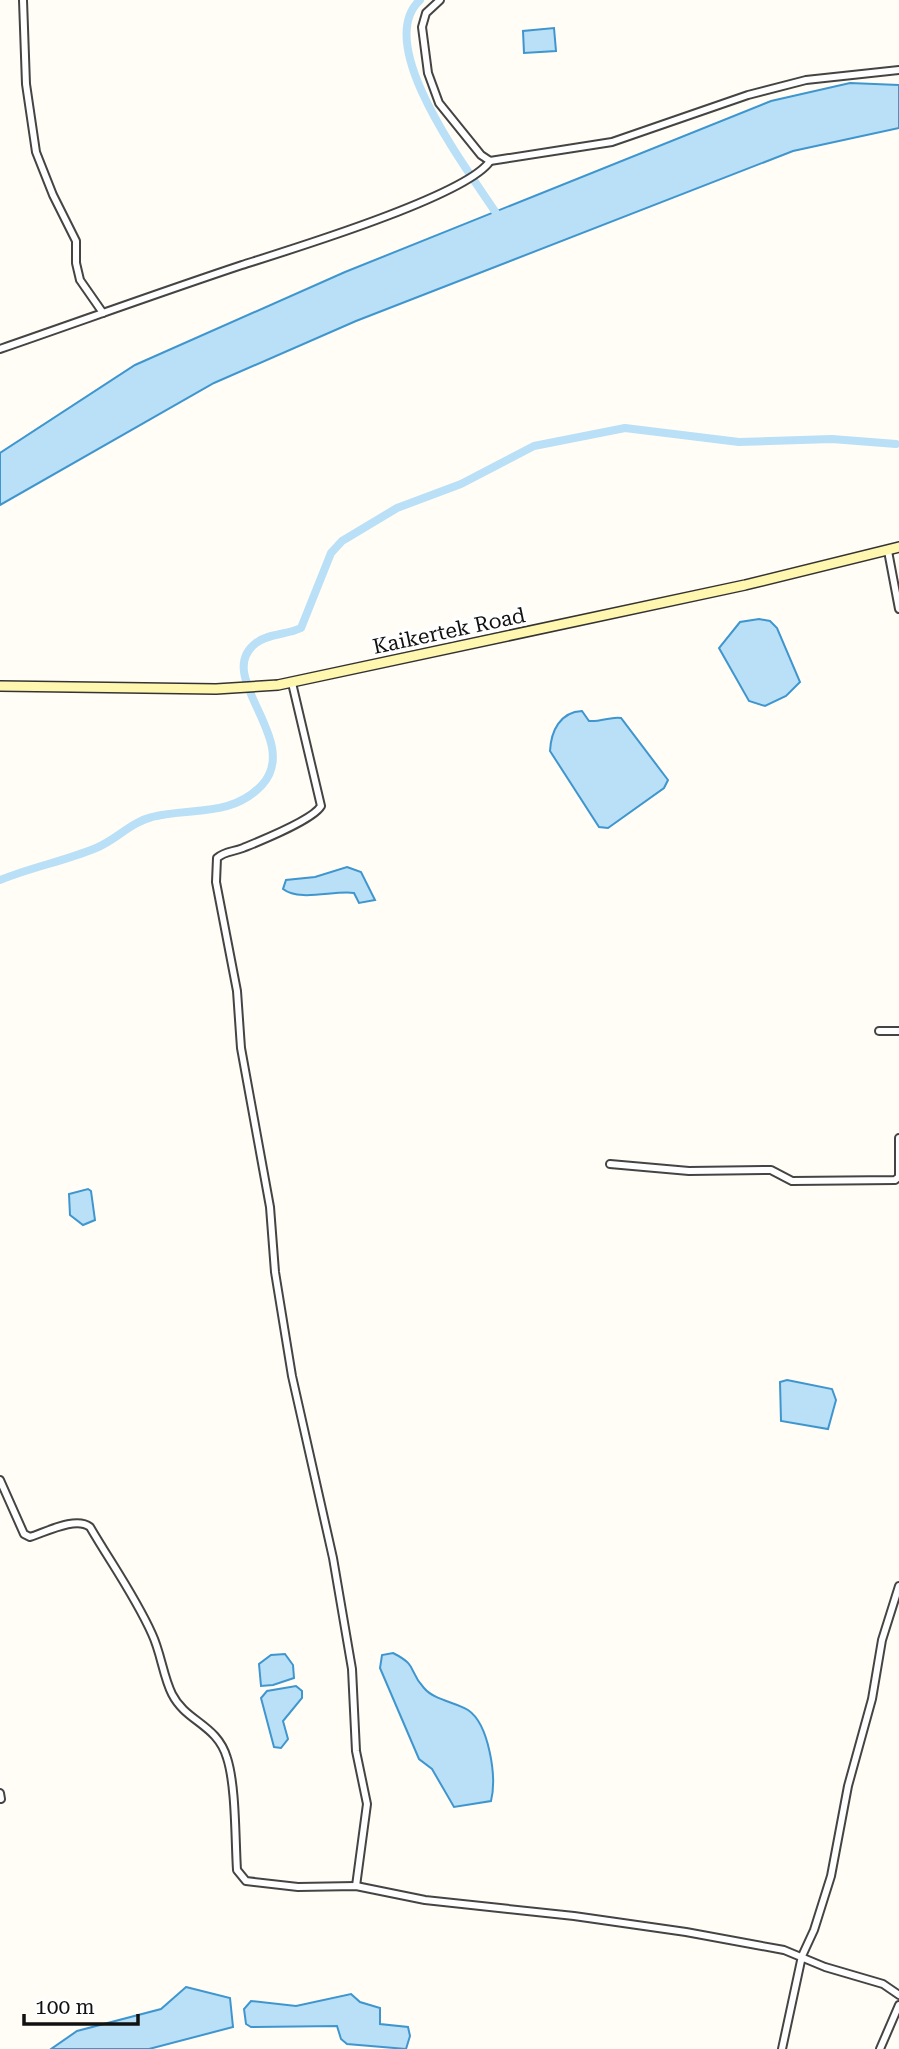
<svg xmlns="http://www.w3.org/2000/svg" width="899" height="2049" viewBox="0 0 899 2049" font-family="'Roboto Serif',serif">
<style>
.water{fill:#b9e0f7;stroke:#3f96cf;stroke-width:2}
.lines{fill:none;stroke-linecap:round;stroke-linejoin:round}
.canal{stroke:#b9e0f7;stroke-width:8}
.street-casing{stroke:#444;stroke-width:10}
.secondary-casing{stroke:#333;stroke-width:12}
.street{stroke:#fff;stroke-width:6}
.secondary{stroke:#fff6b0;stroke-width:9}
.labels{text-anchor:middle;dominant-baseline:central;stroke-width:7;stroke-linejoin:round;paint-order:stroke}
.street-label{font-size:21px;fill:#111;stroke:#fff}
</style>
<rect width="100%" height="100%" fill="#fffdf5"/>
<g class="water">
<path d="M554 28 556 51 524 53 523 31Z"/>
<path d="M850 83 899 85V128L793 151 356 321 214 383 0 505V453L135 365 345 272 771 101Z"/>
<path d="M759 619 770 621 777 628 800 682 786 696 765 706 749 701 719 648 740 622Z"/>
<path d="M582 711 589 721C601 722 612 716 621 718L668 780 664 788 608 828 599 827 550 751C551 731 560 712 582 711Z"/>
<path d="M347 867 361 872 375 900 359 903 354 893C334 890 300 902 283 889L286 880 315 877Z"/>
<path d="M88 1189 91 1191 95 1220 83 1225 70 1215 69 1194Z"/>
<path d="M787 1380 832 1389 836 1400 828 1429 781 1421 780 1382Z"/>
<path d="M393 1653C419 1666 408 1671 424 1688 434 1700 455 1702 468 1710 489 1724 497 1777 491 1801L454 1807 432 1769 419 1759 380 1668 382 1655Z"/>
<path d="M285 1654 293 1665 294 1678 273 1685 261 1686 259 1664 271 1655Z"/>
<path d="M296 1686 302 1691V1698L283 1721 288 1739 281 1748 274 1747 261 1698 267 1691Z"/>
<path d="M186 1987 230 1998 233 2027 149 2049H51L77 2031 161 2009Z"/>
<path d="M351 1994 360 2002 380 2008V2024L408 2027 410 2036 406 2049 347 2044 341 2039 337 2026 251 2027 246 2024 244 2009 251 2001 296 2006Z"/>
</g>
<g class="lines">
<g class="canal">
<path d="M420 0C370 46 473 176 500 219"/>
<path d="M0 880C32 867 65 861 96 848 116 840 131 822 152 817 190 807 231 818 262 785 303 740 212 676 256 643 269 633 287 635 301 628L331 553 342 541 397 508 461 484 534 446 625 428 739 442 832 439 896 444"/>
</g>
<defs>
<g id="street">
<path d="M23 0 26 84 36 152 53 195 76 241V263L80 280 103 313"/>
<path d="M440 0 426 13 422 27 428 73 439 103 481 155 490 161 612 142 748 95 806 80 899 70"/>
<path d="M0 349C81 321 161 292 242 265 289 250 467 196 490 161"/>
<path d="M888 551 899 609"/>
<path d="M292 683 321 806C313 820 260 841 243 848 233 852 225 851 217 858L216 882 237 991 241 1048 270 1207 275 1272 292 1376 333 1558 352 1669 356 1751 367 1804 356 1886"/>
<path d="M879 1031H899"/>
<path d="M610 1164 689 1171 771 1170 792 1181 895 1180 899 1177V1138"/>
<path d="M0 1480 24 1534 30 1537C46 1532 76 1516 90 1527 111 1563 135 1596 152 1634 161 1653 163 1676 172 1694 186 1722 217 1724 227 1758 236 1786 235 1838 237 1870L246 1881 298 1887 356 1886 425 1900 574 1916 686 1932 784 1950 825 1967 883 1984 899 1995"/>
<path d="M0 1793 1 1799"/>
<path d="M782 2049 802 1956 814 1930 831 1876 848 1786 872 1699 882 1640 899 1586"/>
<path d="M880 2049 899 2005"/>
</g>
<path id="secondary" d="M0 686 216 689 278 685 745 585 899 547"/>
</defs>
<use href="#street" class="street-casing"/>
<use href="#secondary" class="secondary-casing"/>
<use href="#street" class="street"/>
<use href="#secondary" class="secondary"/>
</g>
<g class="labels">
<g class="street-label">
<text transform="translate(449 631) rotate(-12)">Kaikertek Road</text>
</g>
</g>
<path d="M24 2014v10h114v-10" fill="none" stroke="#111111" stroke-width="3.5"/>
<text x="35" y="2014" font-size="21" fill="#111111" stroke="#ffffff" stroke-width="5" paint-order="stroke">100 m</text>
</svg>
